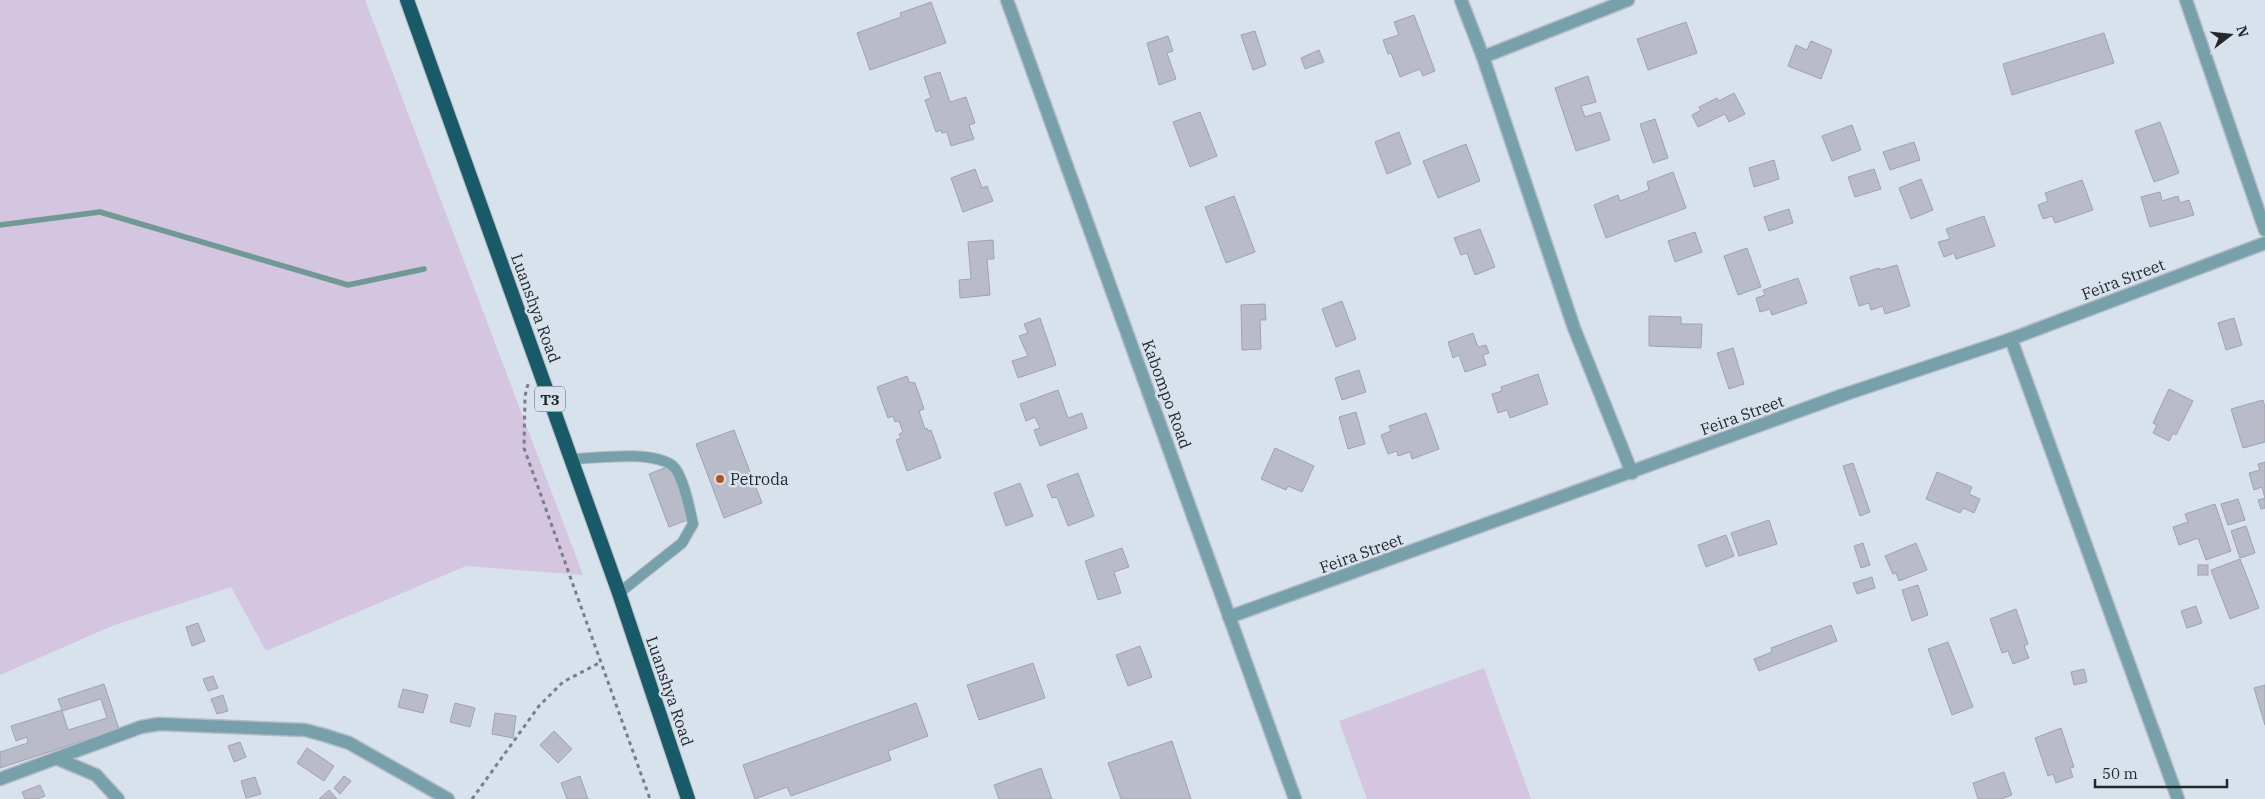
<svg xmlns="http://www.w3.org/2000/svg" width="2265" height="799" viewBox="0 0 2265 799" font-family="'IBM Plex Serif',serif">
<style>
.green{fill:#d4c5e0}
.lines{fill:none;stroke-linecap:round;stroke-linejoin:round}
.stream{stroke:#719993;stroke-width:5.5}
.building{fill:#b9bbc8;stroke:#a0a2ae;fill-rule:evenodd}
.service-casing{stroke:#b4bdc6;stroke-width:12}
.minor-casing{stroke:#b4bdc6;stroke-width:15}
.trunk-casing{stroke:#b4bdc6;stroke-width:16}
.path{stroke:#787f86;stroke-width:3;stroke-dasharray:4 4;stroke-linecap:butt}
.service{stroke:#77a0aa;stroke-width:10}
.minor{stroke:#77a0aa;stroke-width:12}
.trunk{stroke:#1a5a68;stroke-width:14}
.poi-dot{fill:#b44f20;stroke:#d8e2ed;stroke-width:2}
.labels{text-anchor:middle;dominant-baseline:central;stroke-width:5;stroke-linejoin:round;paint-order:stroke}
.shield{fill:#d8e2ed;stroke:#5a6065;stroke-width:1}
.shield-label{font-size:15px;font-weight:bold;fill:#24282b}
.street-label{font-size:16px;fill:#24282b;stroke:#d8e2ed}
.poi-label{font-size:16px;fill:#24282b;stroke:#d8e2ed;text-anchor:start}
</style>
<rect width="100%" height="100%" fill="#d8e2ed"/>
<g class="green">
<path d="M0 0H365L583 575 466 566 266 651 231 587 112 626 0 675Z"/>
<path d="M1484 668 1531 799H1367L1339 721Z"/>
</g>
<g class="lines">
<path class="stream" d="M0 225 100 212 348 285 424 269"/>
</g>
<g class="building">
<path d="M931 2 946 43 870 70 857 33 901 17 900 13Z"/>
<path d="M1414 15 1435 71 1423 76 1420 69 1400 77 1391 53 1388 54 1383 40 1399 35 1394 22Z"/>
<path d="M1686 22 1697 53 1648 70 1637 39Z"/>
<path d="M1255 31 1266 65 1253 70 1241 35Z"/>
<path d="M2104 33 2114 63 2012 95 2003 64Z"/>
<path d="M1168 36 1173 51 1167 53 1176 79 1159 85 1147 43Z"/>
<path d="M1811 41 1832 50 1821 79 1788 66 1796 45 1807 50Z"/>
<path d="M1319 50 1324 62 1305 69 1301 58Z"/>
<path d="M940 72 950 102 966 97 975 123 969 125 974 139 951 146 947 132 942 133 941 130 936 132 925 100 931 98 924 77Z"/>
<path d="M1588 76 1596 102 1581 106 1585 117 1600 112 1610 140 1576 151 1555 88Z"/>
<path d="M1734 93 1745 114 1729 122 1725 114 1698 127 1692 115 1701 110 1699 107 1717 98 1719 101Z"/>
<path d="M1200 112 1217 156 1190 167 1173 122Z"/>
<path d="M1655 119 1668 158 1653 163 1640 124Z"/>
<path d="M2160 122 2179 173 2154 182 2135 131Z"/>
<path d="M1852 125 1861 150 1832 161 1822 136Z"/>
<path d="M1399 132 1411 164 1387 174 1375 142Z"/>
<path d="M1914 142 1920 160 1890 170 1883 152Z"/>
<path d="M1466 144 1480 181 1438 198 1423 161Z"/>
<path d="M1774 160 1779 179 1754 187 1749 168Z"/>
<path d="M975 169 982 188 987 186 993 201 963 212 951 178Z"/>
<path d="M1874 169 1881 189 1855 197 1848 177Z"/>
<path d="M1673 172 1686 208 1606 238 1594 205 1618 195 1620 201 1649 190 1647 182Z"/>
<path d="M1921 179 1933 210 1911 219 1899 188Z"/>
<path d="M2082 180 2093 210 2055 223 2052 216 2043 219 2038 205 2048 201 2045 193Z"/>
<path d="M2160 192 2162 201 2178 196 2180 203 2189 200 2194 215 2150 227 2141 197Z"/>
<path d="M1234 196 1255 252 1226 263 1205 207Z"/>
<path d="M1789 209 1793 223 1769 231 1764 217Z"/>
<path d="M1984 216 1995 246 1956 259 1954 253 1944 257 1938 242 1950 239 1946 229Z"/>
<path d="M1480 229 1495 267 1475 275 1467 253 1461 255 1454 238Z"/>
<path d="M1695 232 1702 252 1675 262 1668 241Z"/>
<path d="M993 240 994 259H987L990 295 960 298 959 280 971 279 968 242Z"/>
<path d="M1747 248 1761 287 1738 295 1724 256Z"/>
<path d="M1897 265 1910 306 1885 314 1883 306 1871 310 1869 303 1859 306 1850 277 1879 268V270Z"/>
<path d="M1798 278 1807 303 1772 315 1770 309 1760 312 1756 298 1765 295 1763 290Z"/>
<path d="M1342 301 1356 339 1336 347 1322 309Z"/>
<path d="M1265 304 1266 320H1260L1261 349 1242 350 1241 305Z"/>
<path d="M1649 316 1681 317V324H1702L1701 348 1649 346Z"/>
<path d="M1040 318 1056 365 1018 378 1012 361 1028 356 1019 336 1028 333 1024 324Z"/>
<path d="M2234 318 2242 345 2226 350 2218 323Z"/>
<path d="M1473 333 1478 347 1486 345 1489 353 1483 355 1486 365 1465 372 1459 355 1453 358 1448 342Z"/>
<path d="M1733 348 1744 384 1729 389 1717 353Z"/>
<path d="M1359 370 1366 392 1342 400 1335 378Z"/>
<path d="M1538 374 1548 404 1510 418 1507 410 1498 413 1492 394 1502 391 1501 387Z"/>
<path d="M907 376 909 382 915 383 924 409 919 411 925 429 927 428 928 431 931 430 941 458 907 471 896 440 901 438 899 434 903 432 899 421 895 422 893 416 888 418 877 387Z"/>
<path d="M2169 389 2193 401 2176 435 2173 433 2169 441 2153 433 2157 425 2153 423Z"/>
<path d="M1058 390 1068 418 1082 413 1087 428 1040 446 1034 430 1040 428 1035 417 1026 421 1020 404Z"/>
<path d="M2263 400 2265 407V442L2243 448 2231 409Z"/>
<path d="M1356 412 1365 444 1348 449 1339 417Z"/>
<path d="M1426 413 1439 449 1412 459 1410 452 1398 456 1397 451 1388 454 1381 435 1391 431 1389 426Z"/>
<path d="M734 430 762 503 724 518 696 444Z"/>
<path d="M1275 448 1314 466 1302 492 1288 486 1286 490 1261 479Z"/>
<path d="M2265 462V498L2262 487 2254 490 2249 473 2260 470 2258 464Z"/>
<path d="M1853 463 1870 512 1860 516 1843 466Z"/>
<path d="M670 466 690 519 669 527 649 474Z"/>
<path d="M1937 472 1972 487 1969 494 1980 499 1974 513 1963 508 1960 513 1926 499Z"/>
<path d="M1078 473 1094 516 1068 526 1057 497 1052 498 1047 485Z"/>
<path d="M1020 483 1033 516 1006 526 994 493Z"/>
<path d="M2265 498V508L2261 509 2258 500Z"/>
<path d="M2238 499 2245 520 2228 525 2221 504Z"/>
<path d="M2215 504 2231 551 2206 560 2198 538 2179 545 2173 527 2188 522 2185 514Z"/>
<path d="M1769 520 1777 544 1739 556 1731 533Z"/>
<path d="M2246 526 2255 553 2240 558 2231 531Z"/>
<path d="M1726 535 1734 556 1706 567 1698 545Z"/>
<path d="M1863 543 1870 565 1861 568 1854 546Z"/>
<path d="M1916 543 1927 570 1899 581 1896 573 1893 574 1885 556Z"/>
<path d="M1122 548 1129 567 1114 572 1121 593 1098 600 1085 561Z"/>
<path d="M2240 559 2259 608 2230 619 2211 570Z"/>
<rect x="2198" y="565" width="10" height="10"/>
<path d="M1872 577 1875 588 1857 594 1853 583Z"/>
<path d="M1918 585 1928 615 1912 621 1902 590Z"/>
<path d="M2196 606 2202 623 2187 628 2181 611Z"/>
<path d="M2016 609 2028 644 2024 646 2029 658 2013 664 2008 651 2002 653 1990 619Z"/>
<path d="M198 623 205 641 192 646 186 627Z"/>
<path d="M1831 625 1837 641 1759 671 1754 659 1772 652 1771 648Z"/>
<path d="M1948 642 1973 707 1952 715 1928 649Z"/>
<path d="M1140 646 1152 677 1128 686 1116 655Z"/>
<path d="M1033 663 1045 698 979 720 967 685Z"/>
<path d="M2084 669 2087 682 2074 685 2071 672Z"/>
<path d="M213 676 218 688 208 691 203 679Z"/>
<path d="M104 684 119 729 0 768V752L28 743 27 737 16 741 11 726 62 710 58 699ZM101 699 107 718 68 730 62 711Z"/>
<path d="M2265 685V725L2254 688Z"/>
<path d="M403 689 428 695 423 713 398 707Z"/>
<path d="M223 695 228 711 217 714 211 699Z"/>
<path d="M455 703 475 708 470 727 450 722Z"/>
<path d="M916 703 928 736 888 751 891 760 791 796 787 787 755 799 743 765Z"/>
<path d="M495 713 516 716 513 738 492 734Z"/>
<path d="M2061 728 2074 767 2070 768 2073 777 2056 783 2053 774 2048 776 2035 738Z"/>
<path d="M554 731 572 749 558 763 540 745Z"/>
<path d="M1172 741 1191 799H1121L1108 763Z"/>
<path d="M240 742 246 757 234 762 228 746Z"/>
<path d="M307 748 334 766 324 781 297 763Z"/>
<path d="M1041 768 1052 799H999L994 785Z"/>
<path d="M2004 772 2012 795 2001 799H1978L1973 783Z"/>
<path d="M344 776 351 781 340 794 334 788Z"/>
<path d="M580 776 588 799H567L561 783Z"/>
<path d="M255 777 261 794 246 798 241 781Z"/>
<path d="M40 785 45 796 37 799H25L22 792Z"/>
<path d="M329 790 337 799H319Z"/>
</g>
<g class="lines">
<defs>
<path id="service" d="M571 459C598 458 652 450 673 466 683 475 690 510 693 524L682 543 619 593"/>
<g id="minor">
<path d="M1007 0 1295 799"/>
<path d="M1461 0 1483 57 1574 328 1632 473"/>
<path d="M2186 0 2265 230"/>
<path d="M1483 57 1628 0"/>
<path d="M2011 339 2178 799"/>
<path d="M1229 617 1843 395 2011 339 2265 243"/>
<path d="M58 759 96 775 118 799"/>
<path d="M0 779 141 727 159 724 305 730 324 735 349 743 448 799"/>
</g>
<path id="trunk" d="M407 0 619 593 688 799"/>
</defs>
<use href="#service" class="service-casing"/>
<use href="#minor" class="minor-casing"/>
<use href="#trunk" class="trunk-casing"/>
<g class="path">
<path d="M528 384 525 396 524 448 650 799"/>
<path d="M472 799 539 706 563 682 601 662"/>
</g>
<use href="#service" class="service"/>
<use href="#minor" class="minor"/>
<use href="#trunk" class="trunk"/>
</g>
<circle class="poi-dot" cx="720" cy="479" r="5"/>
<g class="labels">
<rect class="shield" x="535" y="386.5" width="30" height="25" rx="4"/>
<g class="shield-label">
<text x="550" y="399">T3</text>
</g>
<g class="street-label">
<text transform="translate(2123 279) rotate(-21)">Feira Street</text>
<text transform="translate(536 308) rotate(70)">Luanshya Road</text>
<text transform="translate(1167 394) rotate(70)">Kabompo Road</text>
<text transform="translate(1742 415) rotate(-20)">Feira Street</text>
<text transform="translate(1361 553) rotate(-20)">Feira Street</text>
<text transform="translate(670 691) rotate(71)">Luanshya Road</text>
</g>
<g class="poi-label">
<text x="730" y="479">Petroda</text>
</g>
</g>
<g transform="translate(2230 35) rotate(74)" stroke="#d8e2ed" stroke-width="4" paint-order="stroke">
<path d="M0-4L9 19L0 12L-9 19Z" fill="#24282b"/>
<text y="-8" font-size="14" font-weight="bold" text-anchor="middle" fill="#24282b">N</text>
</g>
<path d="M2095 779v8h132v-8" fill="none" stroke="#24282b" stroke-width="2.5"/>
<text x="2102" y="779" font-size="15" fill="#24282b" stroke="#d8e2ed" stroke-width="4" paint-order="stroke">50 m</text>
</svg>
